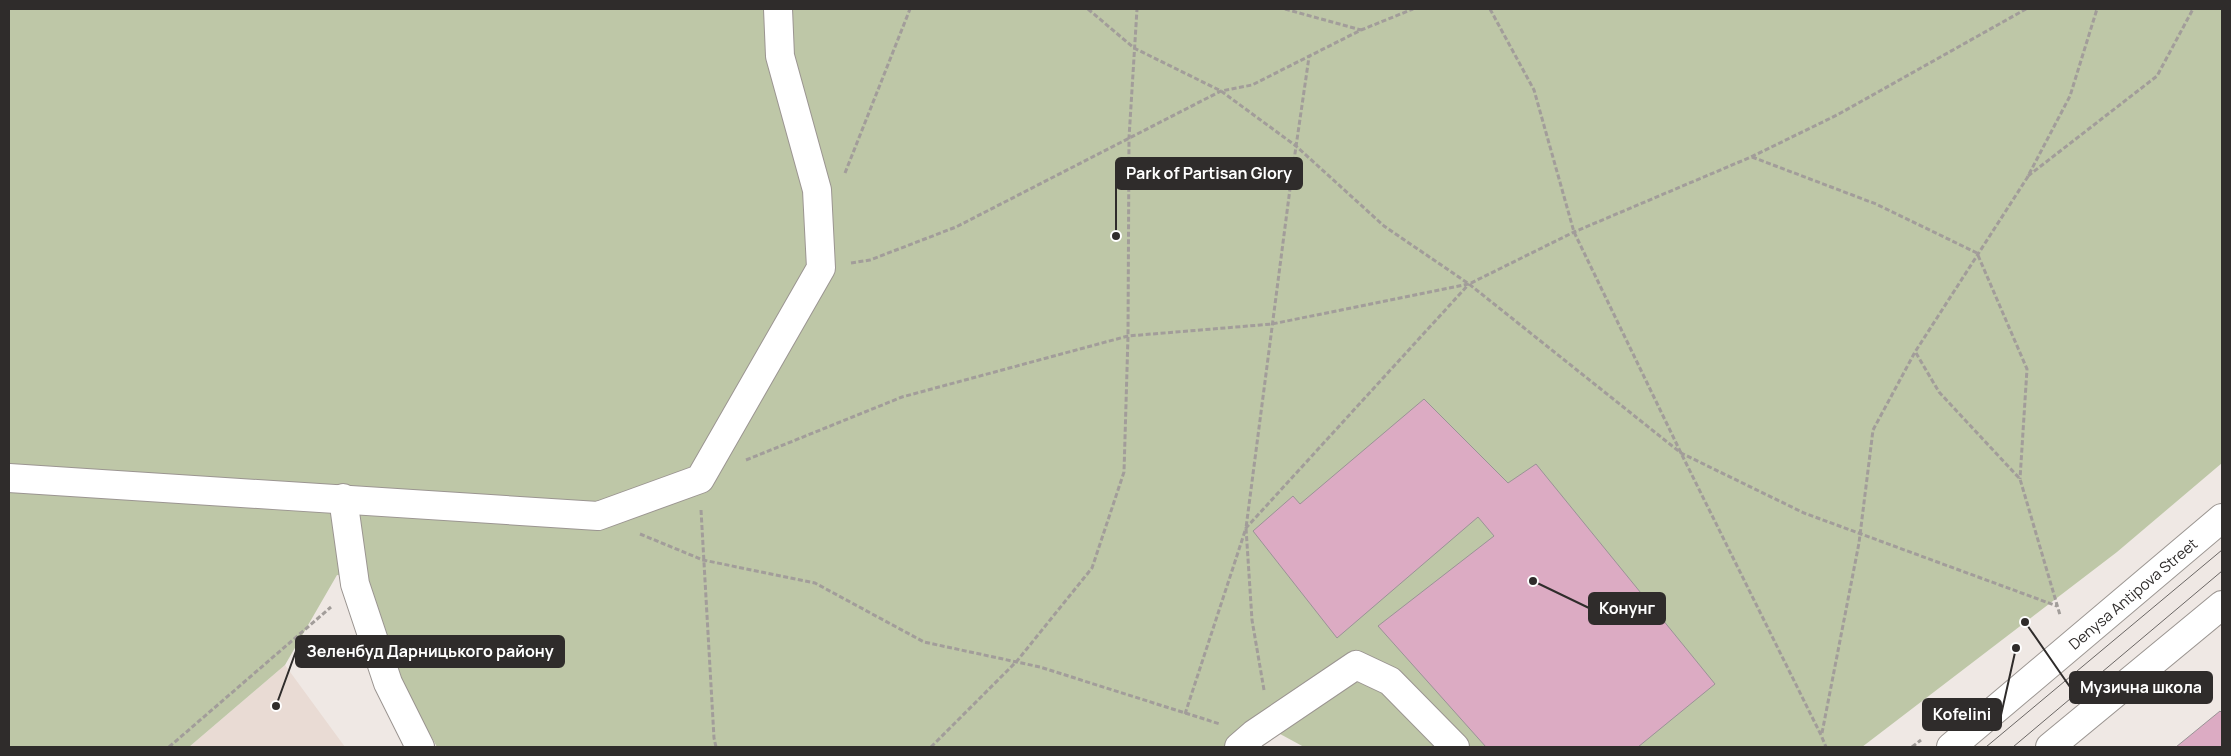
<svg xmlns="http://www.w3.org/2000/svg" width="2231" height="756" viewBox="0 0 2231 756" font-family="Manrope,sans-serif">
<style>
.built{fill:#e9dbd4}
.green{fill:#bec7a7}
.building{fill:#dcabc3;stroke:#9a9396}
.lines{fill:none;stroke-linecap:round;stroke-linejoin:round}
.minor-casing{stroke:#9b9591;stroke-width:30}
.path{stroke:#a29d9a;stroke-width:3;stroke-dasharray:5 2.5;stroke-linecap:butt}
.minor{stroke:#fff;stroke-width:28}
.tram{stroke:#6b6765;stroke-width:1}
.labels{text-anchor:middle;dominant-baseline:central;stroke-width:4.5;stroke-linejoin:round;paint-order:stroke}
.street-label{font-size:15px;fill:#2f2c2b;stroke:#fff}
.leader{fill:none;stroke:#2f2c2b;stroke-width:2}
.callout-dot{fill:#2f2c2b;stroke:#fff;stroke-width:2}
.callout{fill:#2f2c2b;stroke:#2f2c2b;stroke-width:2}
.callout-label{font-size:16px;text-anchor:middle;font-weight:bold;fill:#fff}
</style>
<rect width="100%" height="100%" fill="#efe8e4"/>
<path class="built" d="M285 665 345 747H189Z"/>
<path class="green" d="M9 9H2222V463L2117 552 1862 747H1304L1258 722 1225 747H437L401 682 364 577 337 575 285 665 189 747H9Z"/>
<g class="building">
<path d="M1424 399 1508 483 1536 464 1715 684 1638 747H1486L1378 626 1494 536 1478 517 1337 638 1253 531 1293 496 1300 504Z"/>
<path d="M2220 711 2222 713V747H2176Z"/>
</g>
<g class="lines">
<defs>
<g id="minor">
<path d="M9 478 598 516 700 479 821 268 817 190 780 56 778 9"/>
<path d="M343 498 355 584 388 683 420 747"/>
<path d="M1239 747 1254 734 1356 665 1390 681 1455 747"/>
<path id="s1" d="M1951 747 2222 518"/>
<path d="M2050 747 2222 605"/>
</g>
</defs>
<use href="#minor" class="minor-casing"/>
<g class="path">
<path d="M1088 9 1134 48 1221 91 1296 146 1384 226 1469 284 1681 453 1804 513 2057 606"/>
<path d="M1285 9 1361 30"/>
<path d="M1490 9 1534 90 1574 232 1681 453 1821 735 1826 747"/>
<path d="M1752 157 1876 204 1977 253 2027 369 2020 479"/>
<path d="M845 173 910 9"/>
<path d="M2028 176 2157 76 2193 9"/>
<path d="M851 263 870 260 956 227 1221 91 1252 85 1361 30 1413 9"/>
<path d="M1916 353 1939 392 2020 479 2060 615"/>
<path d="M746 460 902 397 1128 336 1272 324 1469 284 1574 232 1751 157 1837 115 2026 9"/>
<path d="M701 510 714 738 716 747"/>
<path d="M640 534 703 560 815 583 924 642 1040 667 1220 724"/>
<path d="M1264 690 1252 620 1246 528 1291 181 1309 57"/>
<path d="M1185 714 1246 528 1469 284"/>
<path d="M1822 733 1859 543 1873 430 1915 352 2027 178 2070 96 2097 9"/>
<path d="M169 747 331 607"/>
<path d="M931 747 1017 661 1092 568 1124 472 1128 336 1129 138 1137 9"/>
<path d="M1912 747 1921 740"/>
</g>
<use href="#minor" class="minor"/>
<g class="tram">
<path d="M1986 747 2222 550"/>
<path d="M2013 747 2222 571"/>
</g>
</g>
<g class="labels">
<g class="street-label">
<text stroke="none"><textPath href="#s1" startOffset="238">Denysa Antipova Street</textPath></text>
</g>
</g>
<path class="leader" d="M1116 236L1116 174M1533 581L1589 608M276 706L296 651M2025 622L2070 687M2016 648L2001 715"/>
<g class="callout-dot">
<circle cx="1116" cy="236" r="5"/>
<circle cx="1533" cy="581" r="5"/>
<circle cx="276" cy="706" r="5"/>
<circle cx="2025" cy="622" r="5"/>
<circle cx="2016" cy="648" r="5"/>
</g>
<g class="callout">
<rect x="1116" y="158" width="186" height="31" rx="5"/>
<rect x="1589" y="593" width="76" height="31" rx="5"/>
<rect x="296" y="636" width="268" height="31" rx="5"/>
<rect x="2070" y="672" width="142" height="31" rx="5"/>
<rect x="1923" y="699" width="78" height="31" rx="5"/>
</g>
<g class="callout-label">
<text x="1209" y="179">Park of Partisan Glory</text>
<text x="1627" y="614">Конунг</text>
<text x="430" y="657">Зеленбуд Дарницького району</text>
<text x="2141" y="693">Музична школа</text>
<text x="1962" y="720">Kofelini</text>
</g>
<rect width="2231" height="756" fill="none" stroke="#2f2c2b" stroke-width="20"/>
</svg>
